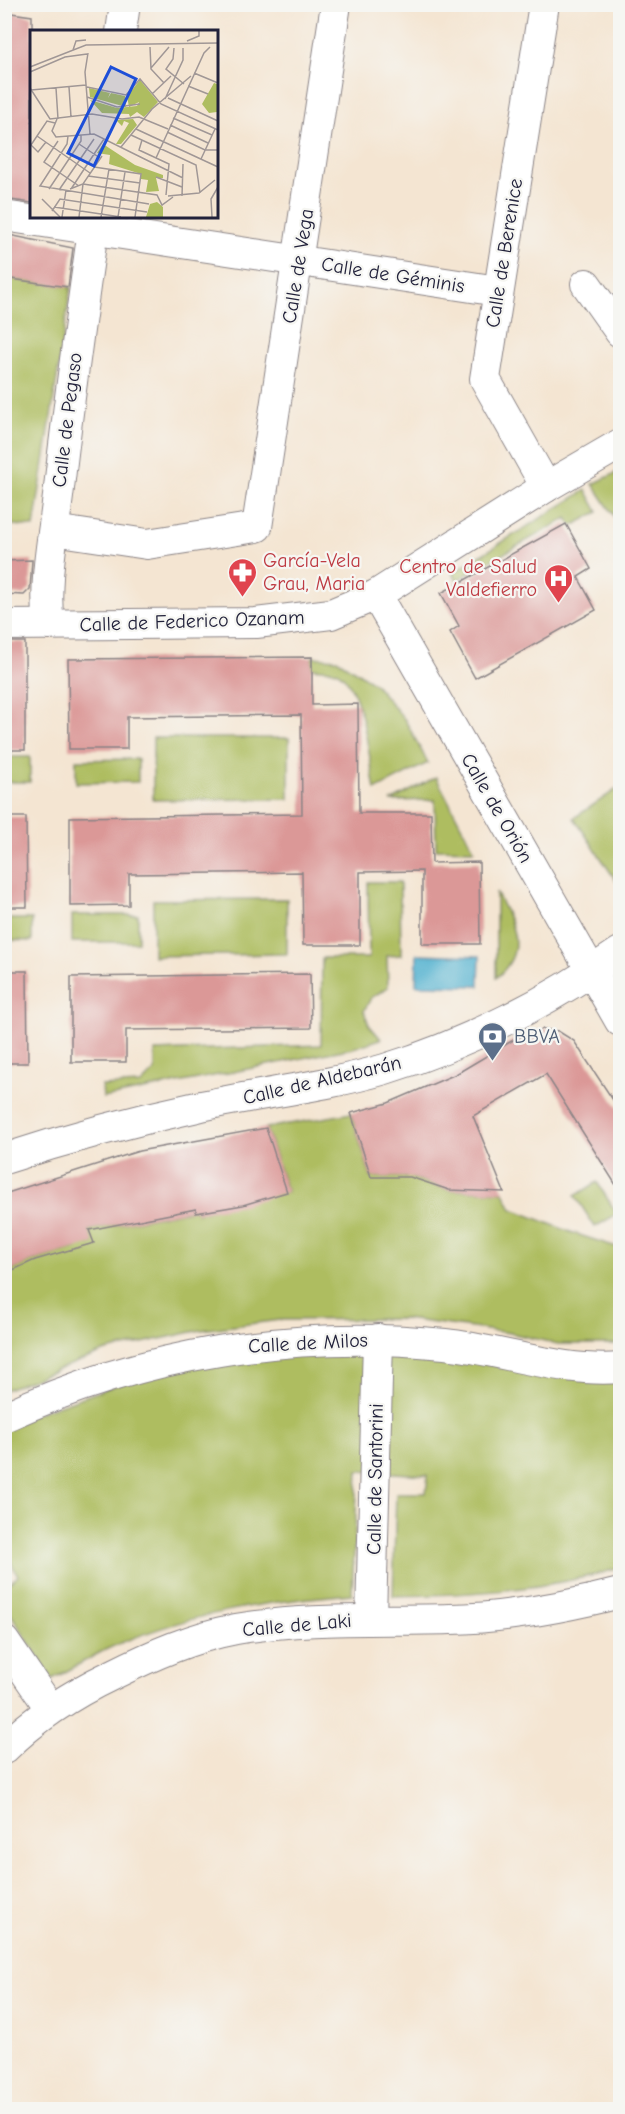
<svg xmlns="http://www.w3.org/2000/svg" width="625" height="2114" viewBox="0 0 625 2114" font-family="'Comic Neue',sans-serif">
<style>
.green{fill:#aebd60;stroke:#68704e;stroke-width:1.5}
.water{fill:#50b0cf;stroke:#396985;stroke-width:1.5}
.building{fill:#db9897}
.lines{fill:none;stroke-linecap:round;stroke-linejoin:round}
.minor-casing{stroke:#8b8486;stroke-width:32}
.minor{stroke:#fff;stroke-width:30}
.labels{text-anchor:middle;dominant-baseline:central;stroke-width:4.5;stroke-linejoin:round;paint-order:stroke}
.street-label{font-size:20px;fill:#22223b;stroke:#f6f6f2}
.health-label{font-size:20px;fill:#be3a42;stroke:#f6f6f2;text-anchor:start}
.service-label{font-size:20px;fill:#4e5e75;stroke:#f6f6f2;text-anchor:start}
.inset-road{fill:none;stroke:#a09796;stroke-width:1.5}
.view{fill:#1d4ed8;fill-opacity:0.15;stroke:#1d4ed8;stroke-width:3}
.inset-edge{fill:none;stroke:#22223b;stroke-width:3}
</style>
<rect width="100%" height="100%" fill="#f6f6f2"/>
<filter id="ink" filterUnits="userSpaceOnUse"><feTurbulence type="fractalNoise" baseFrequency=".0167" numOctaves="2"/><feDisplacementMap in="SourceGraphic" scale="12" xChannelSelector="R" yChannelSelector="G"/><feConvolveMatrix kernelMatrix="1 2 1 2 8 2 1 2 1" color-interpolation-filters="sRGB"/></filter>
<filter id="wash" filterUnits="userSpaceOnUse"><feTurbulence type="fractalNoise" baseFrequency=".008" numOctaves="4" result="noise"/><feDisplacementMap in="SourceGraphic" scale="24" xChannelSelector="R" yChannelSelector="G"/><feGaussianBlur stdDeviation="1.35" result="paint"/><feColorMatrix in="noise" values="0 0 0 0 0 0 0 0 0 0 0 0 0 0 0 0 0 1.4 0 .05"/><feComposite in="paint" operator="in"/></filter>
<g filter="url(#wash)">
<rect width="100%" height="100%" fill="#f4e5d2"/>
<g class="green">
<path d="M5 278 71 287 34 527 5 524Z"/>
<path d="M620 471V525L593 484Z"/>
<path d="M586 490 598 512 572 526 567 518 457 580 452 573Z"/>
<path d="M312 657 337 659 375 684 405 720 428 763 375 790C370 763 363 683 336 671 329 669 319 669 312 668Z"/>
<path d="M153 738H289V799L153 800Z"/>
<rect x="5" y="757" width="25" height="25"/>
<path d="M138 759V782L76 783V760Z"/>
<path d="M436 777 474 850 436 849 435 800 391 801Z"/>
<path d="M620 787V884L619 885 574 818Z"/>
<path d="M368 882H400L401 955 387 956 388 987 371 998 364 1011 369 1025 381 1039 353 1048 103 1098 102 1086 141 1084 155 1070V1051L321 1045 322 958H369Z"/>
<path d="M496 892C512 924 529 950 496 978Z"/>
<path d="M287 899V954L153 956V900Z"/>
<rect x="72" y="915" width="66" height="27"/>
<path d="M5 919H32V941L5 940Z"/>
<path d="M351 1113 371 1177H410L449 1190 504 1192 512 1209 573 1233 620 1248V1344H558L510 1333 405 1319 280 1320 201 1330 106 1351 5 1390 4 1274 35 1260 93 1243 89 1230 196 1209 197 1213 287 1192 266 1128Z"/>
<path d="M597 1182 617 1214 595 1227 575 1196Z"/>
<path d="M352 1347 620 1374V1568C546 1590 470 1595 393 1596L396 1493H426L428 1475 358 1471 352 1594C267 1601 183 1614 105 1650 87 1659 70 1670 52 1679L5 1605V1586L18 1576 10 1561 5 1563V1424L172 1366Z"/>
</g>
<path class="water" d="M417 954 480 956 479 986 416 985Z"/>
<g id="blocks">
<g class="building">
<path d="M4 12 32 16V203L4 199Z"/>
<path d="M4 234 73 248 68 287 4 278Z"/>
<path d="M566 524 591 569 578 577 596 610 475 678 450 632 459 626 441 593Z"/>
<path d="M32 560 30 589 24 595 4 594V561Z"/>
<rect x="4" y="642" width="21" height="108"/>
<path d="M312 657V705L358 704 359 813H431L432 863 479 862 480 944H422V871L360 872V945H303L302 872 129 874V905L70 906V817L302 814 301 715 127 717V749H69L68 659Z"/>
<path d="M4 817H26L27 907H4Z"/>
<path d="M4 971H27L28 1063H4Z"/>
<path d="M310 974 311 1028 126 1030V1062H71V977Z"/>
<path d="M543 1029 558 1031 574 1041 621 1112V1193L546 1074 473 1116 504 1192 449 1190 410 1177H371L351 1113 388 1103 456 1074 515 1039Z"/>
<path d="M266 1128 287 1192 243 1205 196 1213V1209L89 1230 94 1243 35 1260 4 1274V1194L139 1151Z"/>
</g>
</g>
</g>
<g filter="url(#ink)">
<use href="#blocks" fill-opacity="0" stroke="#8b8486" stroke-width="1.5"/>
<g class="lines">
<defs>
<g id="minor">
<path d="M544 4 485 379 546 487"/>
<path d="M121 32 125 4"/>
<path d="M4 216 498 291"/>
<path d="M586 284 620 332"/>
<path d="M67 532 147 544 257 527 336 4"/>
<path d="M376 595 620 1021"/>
<path d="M4 625 256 623 331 614 376 595 546 487 620 444"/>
<path d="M49 625C43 580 54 533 59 488 69 397 82 307 95 216"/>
<path d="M4 1159C68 1138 132 1121 197 1107 259 1093 324 1087 385 1069 467 1044 550 1001 620 952"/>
<path d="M4 1417C142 1353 294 1329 445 1344 502 1350 562 1373 620 1368"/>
<path d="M371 1619 378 1339"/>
<path d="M4 1641 50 1708"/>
<path d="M4 1749C36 1717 72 1694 112 1675 152 1655 193 1637 236 1629 307 1617 378 1621 450 1619 507 1618 565 1607 620 1593"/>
</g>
</defs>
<use href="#minor" class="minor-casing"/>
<use href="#minor" class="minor"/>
</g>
</g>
<defs>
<symbol id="pharmacy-pin" viewBox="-11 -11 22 30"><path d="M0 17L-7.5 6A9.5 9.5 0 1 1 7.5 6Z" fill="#e0444e" stroke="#f6f6f2"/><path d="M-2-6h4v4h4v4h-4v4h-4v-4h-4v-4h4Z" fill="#fff"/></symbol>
<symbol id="hospital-pin" viewBox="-11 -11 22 30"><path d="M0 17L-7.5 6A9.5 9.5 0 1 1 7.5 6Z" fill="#e0444e" stroke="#f6f6f2"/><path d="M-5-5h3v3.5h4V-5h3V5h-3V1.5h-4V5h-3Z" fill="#fff"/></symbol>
<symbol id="bank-pin" viewBox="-11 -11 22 30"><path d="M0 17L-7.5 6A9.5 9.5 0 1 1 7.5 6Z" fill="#5c6f8a" stroke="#f6f6f2"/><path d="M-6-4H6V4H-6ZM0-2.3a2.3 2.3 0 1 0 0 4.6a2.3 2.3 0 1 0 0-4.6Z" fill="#fff"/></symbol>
</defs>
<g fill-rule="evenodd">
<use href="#pharmacy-pin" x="226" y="556" width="33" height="45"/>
<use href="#hospital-pin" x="542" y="562" width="33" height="45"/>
<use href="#bank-pin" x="476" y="1020" width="33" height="45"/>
</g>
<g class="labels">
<g class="street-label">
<text transform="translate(504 253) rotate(-81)">Calle de Berenice</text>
<text transform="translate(298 266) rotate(-81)">Calle de Vega</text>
<text transform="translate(393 275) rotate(9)">Calle de Géminis</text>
<text transform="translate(67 420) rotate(-83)">Calle de Pegaso</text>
<text transform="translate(192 621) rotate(-2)">Calle de Federico Ozanam</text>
<text transform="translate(497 808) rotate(60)">Calle de Orión</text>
<text transform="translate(322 1080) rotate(-13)">Calle de Aldebarán</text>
<text transform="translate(308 1343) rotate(-3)">Calle de Milos</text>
<text transform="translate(375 1479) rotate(-89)">Calle de Santorini</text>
<text transform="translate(297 1625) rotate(-5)">Calle de Laki</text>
</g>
<g class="health-label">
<text x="263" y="560">García-Vela<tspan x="263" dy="23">Grau, Maria</tspan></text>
<text x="537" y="566" text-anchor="end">Centro de Salud<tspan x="537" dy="23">Valdefierro</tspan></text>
</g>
<g class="service-label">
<text x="514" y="1036">BBVA</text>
</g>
</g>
<g transform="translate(30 30)">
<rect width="188" height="188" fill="#f4e5d2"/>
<path d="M110 50 128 72 114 87 107 82 100 87 99 84 72 83 60 70 87 78 107 76 109 72 99 77 97 66ZM184 53 187 54V82L179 83 172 74ZM59 58 80 63 78 68 81 63 95 66 96 77 60 67ZM103 89 107 95 91 114H86L99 93 94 91 92 96 86 90ZM73 114 105 135 133 145V148H126L129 161 116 162 118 150 111 149V144L79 134 80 125 67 123ZM127 172 133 177V187H116L120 174Z" fill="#aebd60"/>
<path class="inset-road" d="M157 11 169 6V0M120 17 121 39 134 53M144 18 143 29 136 39 154 54M43 20 46 11 56 10M58 23 55 42 60 104M0 37 56 15 188 13M121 38 139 17M0 42 35 27 57 24M164 43 188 53M158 56 178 64M39 57 41 87M57 57 96 65 110 49 131 74 188 100M0 58 20 89 62 84 92 89 109 87 138 99M26 58 28 89M1 60 56 55M122 64 141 46M57 67 87 77 110 74M138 68 188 91M135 69 153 30V18M143 88 182 105M27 89 22 101 26 107 64 104 153 148M140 95 178 113M106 99 188 137M137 102 175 120H188M101 105 166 135 170 163M7 106 60 143M38 106 37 114 10 156 119 174M112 110 109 120 139 134 136 165M28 111 14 132 49 156M16 112 8 122 1 115 17 91 25 93M49 114 70 128M91 117 122 79 161 46M126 128 174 23 180 17M171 129 185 99M64 137 111 144 105 187M58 146 110 153M126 147 152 157M53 154 127 165 132 175 143 167M19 159 51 111V105M40 159 53 154 72 126M41 159 74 109M29 160 64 109M138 166 169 163 185 150M152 166 153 134M12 169 30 187M24 177 91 187M22 181 30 169 117 182M32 187 36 160M49 187 53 154M71 187 79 139M88 187 95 142M182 187 181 169 188 157"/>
<path class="view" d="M81 37 106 49 64 136 38 123Z"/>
<rect width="188" height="188" class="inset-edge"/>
</g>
<rect width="625" height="2114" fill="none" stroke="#f6f6f2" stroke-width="24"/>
</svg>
